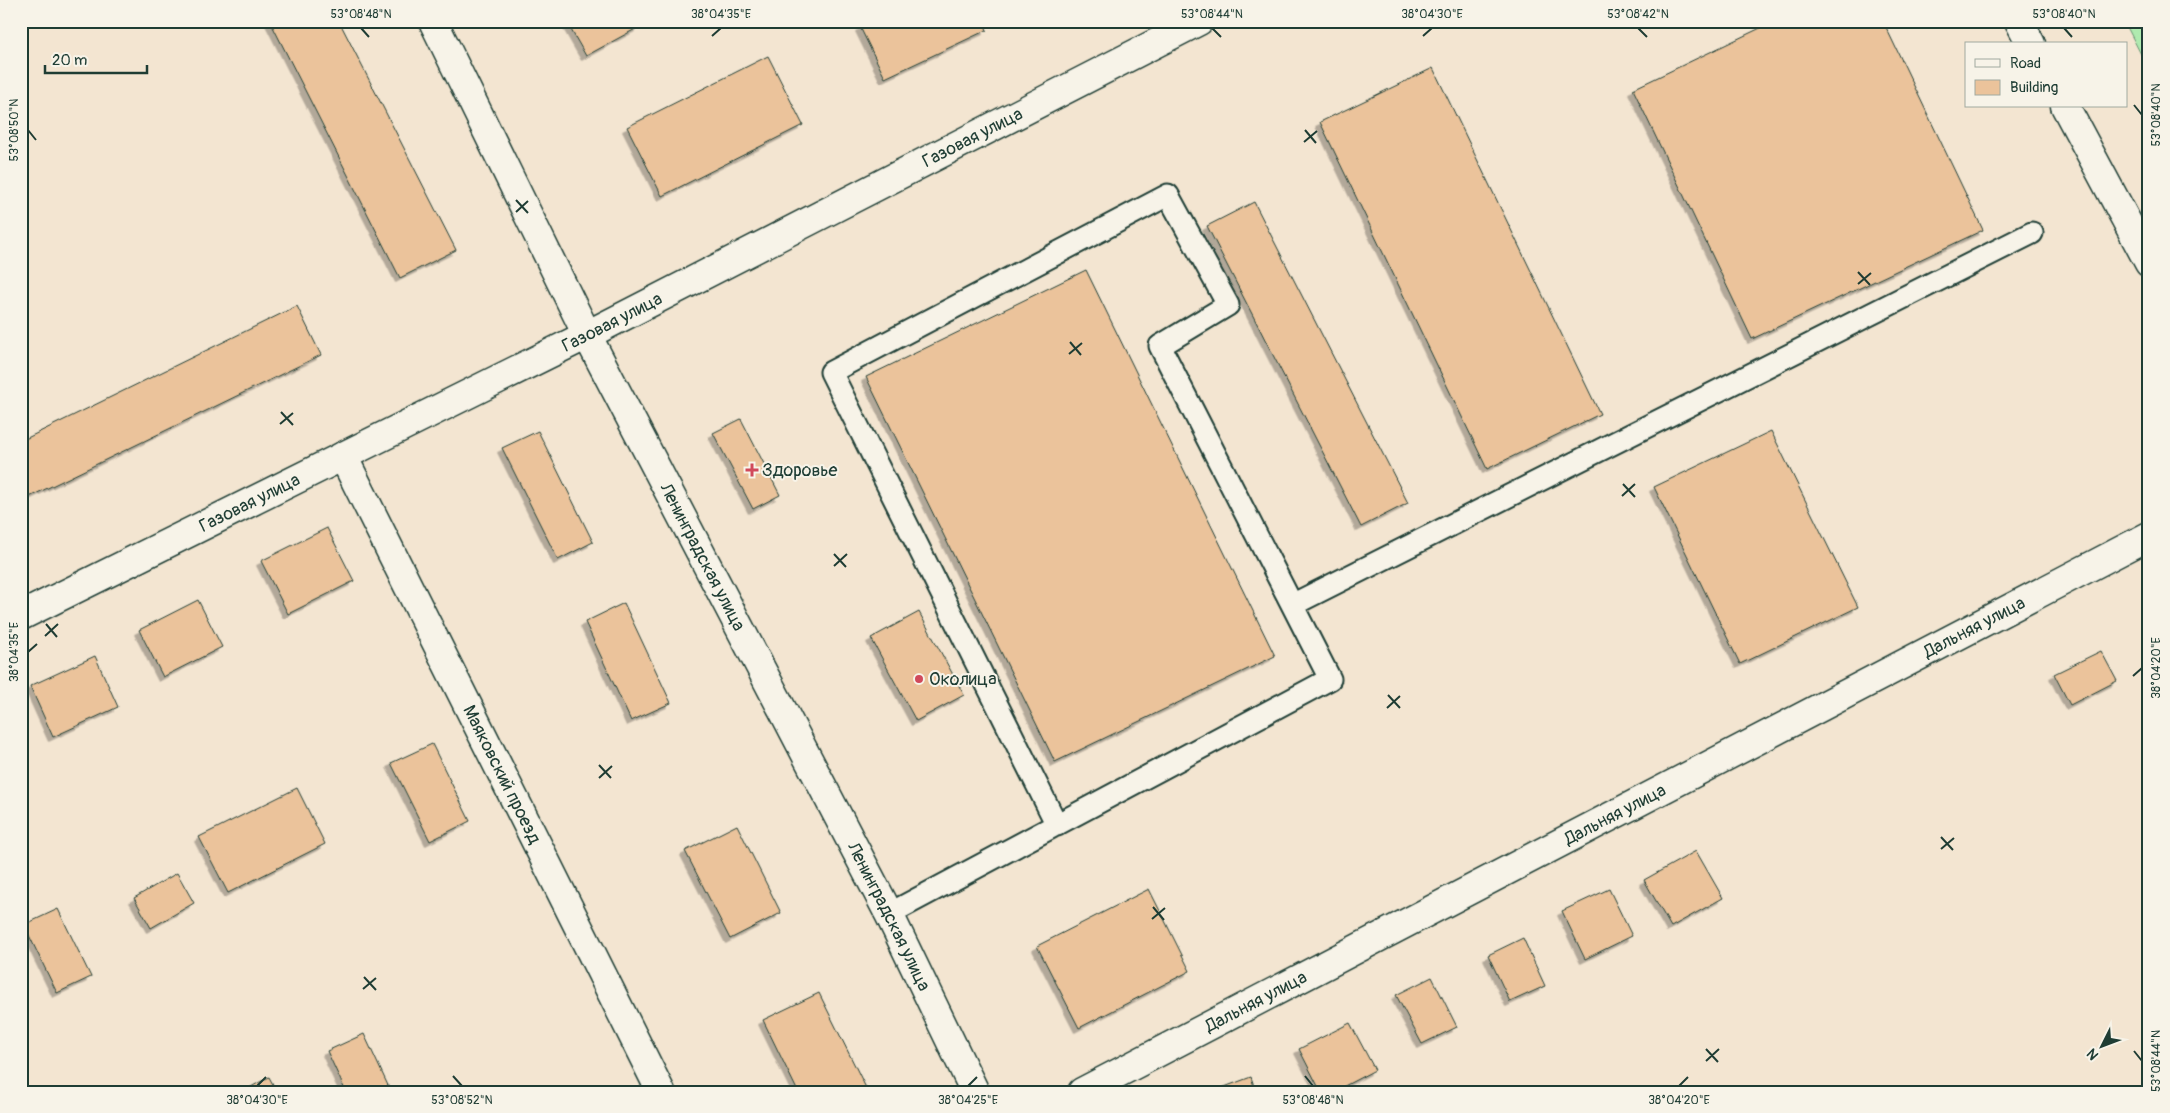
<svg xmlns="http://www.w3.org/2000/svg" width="2170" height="1113" viewBox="0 0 2170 1113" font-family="Pangolin,sans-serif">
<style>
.green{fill:#afeaaf;stroke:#679472}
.building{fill:#ebc39b;stroke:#1f3d34;filter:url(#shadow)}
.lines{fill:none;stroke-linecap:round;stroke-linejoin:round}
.lane-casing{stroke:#1f3d34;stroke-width:25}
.street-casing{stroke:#1f3d34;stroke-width:31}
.lane{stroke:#f7f3e8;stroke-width:21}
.street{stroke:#f7f3e8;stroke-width:28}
.ticks{fill:none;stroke:#1f3d34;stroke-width:2}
.poi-dot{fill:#d1495b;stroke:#f7f3e8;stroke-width:2}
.labels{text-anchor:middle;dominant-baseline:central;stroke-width:4;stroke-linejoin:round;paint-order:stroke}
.street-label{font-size:18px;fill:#1f3d34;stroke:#f7f3e8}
.poi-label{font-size:18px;fill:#1f3d34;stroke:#f7f3e8;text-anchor:start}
.neatline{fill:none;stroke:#1f3d34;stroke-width:2}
.ticks-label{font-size:12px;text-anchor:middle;fill:#1f3d34}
</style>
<defs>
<filter id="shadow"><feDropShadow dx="-4.5" dy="4.5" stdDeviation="0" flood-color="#0004"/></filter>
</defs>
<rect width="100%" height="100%" fill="#f3e5d1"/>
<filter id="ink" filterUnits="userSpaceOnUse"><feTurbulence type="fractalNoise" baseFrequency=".02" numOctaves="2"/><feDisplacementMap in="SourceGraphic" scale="10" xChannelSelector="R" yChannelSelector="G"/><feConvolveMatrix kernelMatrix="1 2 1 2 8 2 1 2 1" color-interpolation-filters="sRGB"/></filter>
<g filter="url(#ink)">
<path class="green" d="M2124 21H2149V70Z"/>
<g class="building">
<path d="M270 21H339L456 250 400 278Z"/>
<path d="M566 21H636L639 27 586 56Z"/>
<path d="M872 21H983L987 30 885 78 860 27Z"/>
<path d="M1775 21H1883L1983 230 1752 339 1633 89Z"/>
<path d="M768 56 803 125 662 196 627 127Z"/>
<path d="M1433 68 1600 414 1487 469 1320 122Z"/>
<path d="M1254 202 1408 503 1361 527 1207 226Z"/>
<path d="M1086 270 1275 656 1055 762 866 377Z"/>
<path d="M297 306 321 355 21 501V441Z"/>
<path d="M741 419 780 495 753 509 713 433Z"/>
<path d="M538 431 593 542 558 560 502 448Z"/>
<path d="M1771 431 1858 607 1740 664 1654 487Z"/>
<path d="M327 528 354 581 288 614 261 561Z"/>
<path d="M198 600 222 647 163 677 139 630Z"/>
<path d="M624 603 671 703 631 721 585 622Z"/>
<path d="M919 612 964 695 916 721 871 638Z"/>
<path d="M2101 651 2117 681 2070 705 2054 674Z"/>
<path d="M95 656 118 707 53 737 30 686Z"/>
<path d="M432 744 470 821 430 841 391 763Z"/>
<path d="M297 788 325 844 228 893 199 837Z"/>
<path d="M737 825 781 913 730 939 685 851Z"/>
<path d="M1696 851 1723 898 1671 927 1644 880Z"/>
<path d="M177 873 194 903 151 928 134 898Z"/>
<path d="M1149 889 1190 971 1079 1028 1037 946Z"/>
<path d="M1609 889 1632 936 1585 959 1562 911Z"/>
<path d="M58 909 91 977 57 993 24 925Z"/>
<path d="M1523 938 1545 986 1510 1002 1488 955Z"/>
<path d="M1432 977 1457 1027 1422 1044 1396 995Z"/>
<path d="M819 993 868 1092H798L763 1020Z"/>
<path d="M1350 1023 1375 1070 1333 1092H1321L1299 1049Z"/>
<path d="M364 1034 391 1092H346L327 1051Z"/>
<path d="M269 1077 277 1092H242Z"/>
<path d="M1251 1077 1256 1092H1211Z"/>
</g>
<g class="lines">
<defs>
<g id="lane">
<path d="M1294 604 2032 233"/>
<path d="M889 914 1330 679 1160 346 1228 305 1168 195 831 372 1057 825"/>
</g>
<g id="street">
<path id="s1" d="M433 21 587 335 889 914 975 1092"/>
<path d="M2019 21 2031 44"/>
<path d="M2065 106 2149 263"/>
<path id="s2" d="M343 456 661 1092"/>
<path id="s3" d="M21 616 587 335 1199 21"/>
<path id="s4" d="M1082 1092 2149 536"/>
</g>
</defs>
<use href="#lane" class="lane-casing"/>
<use href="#street" class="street-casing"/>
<use href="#lane" class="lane"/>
<use href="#street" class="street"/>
</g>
</g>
<path class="ticks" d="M361 28 369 37M1212 28 1221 37M1638 28 1647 37M2064 28 2072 37M712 36 721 28M1423 36 1432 28M2134 105 2142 115M28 130 36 140M1305 130 1316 143M1304 142 1317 131M516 200 528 213M516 212 528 201M1858 272 1870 285M1858 284 1871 273M1070 342 1081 355M1069 354 1082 343M281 412 293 425M280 424 293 413M1623 484 1635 497M1622 496 1635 484M834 554 846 567M834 566 847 554M46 624 57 637M45 636 58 624M28 652 37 644M2133 676 2142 668M1388 695 1400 708M1387 708 1400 696M599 765 611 778M599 778 612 766M1941 837 1953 850M1941 849 1954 838M1153 907 1164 920M1152 919 1165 908M364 977 376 990M363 989 376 978M1706 1049 1718 1062M2134 1051 2142 1061M1706 1061 1719 1049M453 1076 462 1086M1305 1076 1313 1086M257 1086 266 1077M968 1086 977 1077M1679 1086 1688 1077"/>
<g class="poi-dot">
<path d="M749.5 462.5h5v5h5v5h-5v5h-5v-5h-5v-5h5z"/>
<circle cx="919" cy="679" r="5"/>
</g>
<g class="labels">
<g class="street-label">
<text stroke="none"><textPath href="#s3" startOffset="1065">Газовая улица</textPath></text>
<text stroke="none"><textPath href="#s3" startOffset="660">Газовая улица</textPath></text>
<text stroke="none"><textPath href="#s3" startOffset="255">Газовая улица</textPath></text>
<text stroke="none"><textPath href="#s1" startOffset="600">Ленинградская улица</textPath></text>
<text stroke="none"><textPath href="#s4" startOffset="1006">Дальняя улица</textPath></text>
<text stroke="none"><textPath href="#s2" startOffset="356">Маяковский проезд</textPath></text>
<text stroke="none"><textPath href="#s4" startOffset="601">Дальняя улица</textPath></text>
<text stroke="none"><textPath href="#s1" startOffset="1005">Ленинградская улица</textPath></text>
<text stroke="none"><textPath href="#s4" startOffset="196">Дальняя улица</textPath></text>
</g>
<g class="poi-label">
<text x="762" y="470">Здоровье</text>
<text x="929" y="679">Околица</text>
</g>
</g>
<rect width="2170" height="1113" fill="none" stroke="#f7f3e8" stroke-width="55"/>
<rect x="1965" y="42" width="162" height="65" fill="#f7f3e8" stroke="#a1aaa0"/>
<rect x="1975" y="59" width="25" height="8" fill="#f7f3e8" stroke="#a1aaa0"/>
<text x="2010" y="68" font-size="15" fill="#1f3d34">Road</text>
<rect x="1975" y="80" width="25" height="15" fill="#ebc39b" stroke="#a1aaa0"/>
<text x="2010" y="92" font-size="15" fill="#1f3d34">Building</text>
<g transform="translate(2102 1046) rotate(228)" stroke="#f7f3e8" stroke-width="4" paint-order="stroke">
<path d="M0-4L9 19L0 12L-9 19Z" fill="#1f3d34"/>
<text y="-8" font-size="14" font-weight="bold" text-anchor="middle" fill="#1f3d34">N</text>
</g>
<path d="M45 65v8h102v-8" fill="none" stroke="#1f3d34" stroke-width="2.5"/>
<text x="52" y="65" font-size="15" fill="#1f3d34" stroke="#f7f3e8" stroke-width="4" paint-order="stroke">20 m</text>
<rect x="28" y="28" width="2114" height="1058" class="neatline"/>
<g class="ticks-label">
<text x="361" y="18">53°08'48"N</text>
<text x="721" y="18">38°04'35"E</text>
<text x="1212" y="18">53°08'44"N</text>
<text x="1432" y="18">38°04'30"E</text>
<text x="1638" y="18">53°08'42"N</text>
<text x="2064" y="18">53°08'40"N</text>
<text transform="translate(2156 115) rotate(-90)" y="4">53°08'40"N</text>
<text transform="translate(14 130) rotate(-90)" y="4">53°08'50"N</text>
<text transform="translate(14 652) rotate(-90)" y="4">38°04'35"E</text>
<text transform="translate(2156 668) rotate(-90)" y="4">38°04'20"E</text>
<text transform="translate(2156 1061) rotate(-90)" y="4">53°08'44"N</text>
<text x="257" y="1104">38°04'30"E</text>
<text x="462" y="1104">53°08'52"N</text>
<text x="968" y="1104">38°04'25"E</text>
<text x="1313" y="1104">53°08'48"N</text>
<text x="1679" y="1104">38°04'20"E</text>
</g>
</svg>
